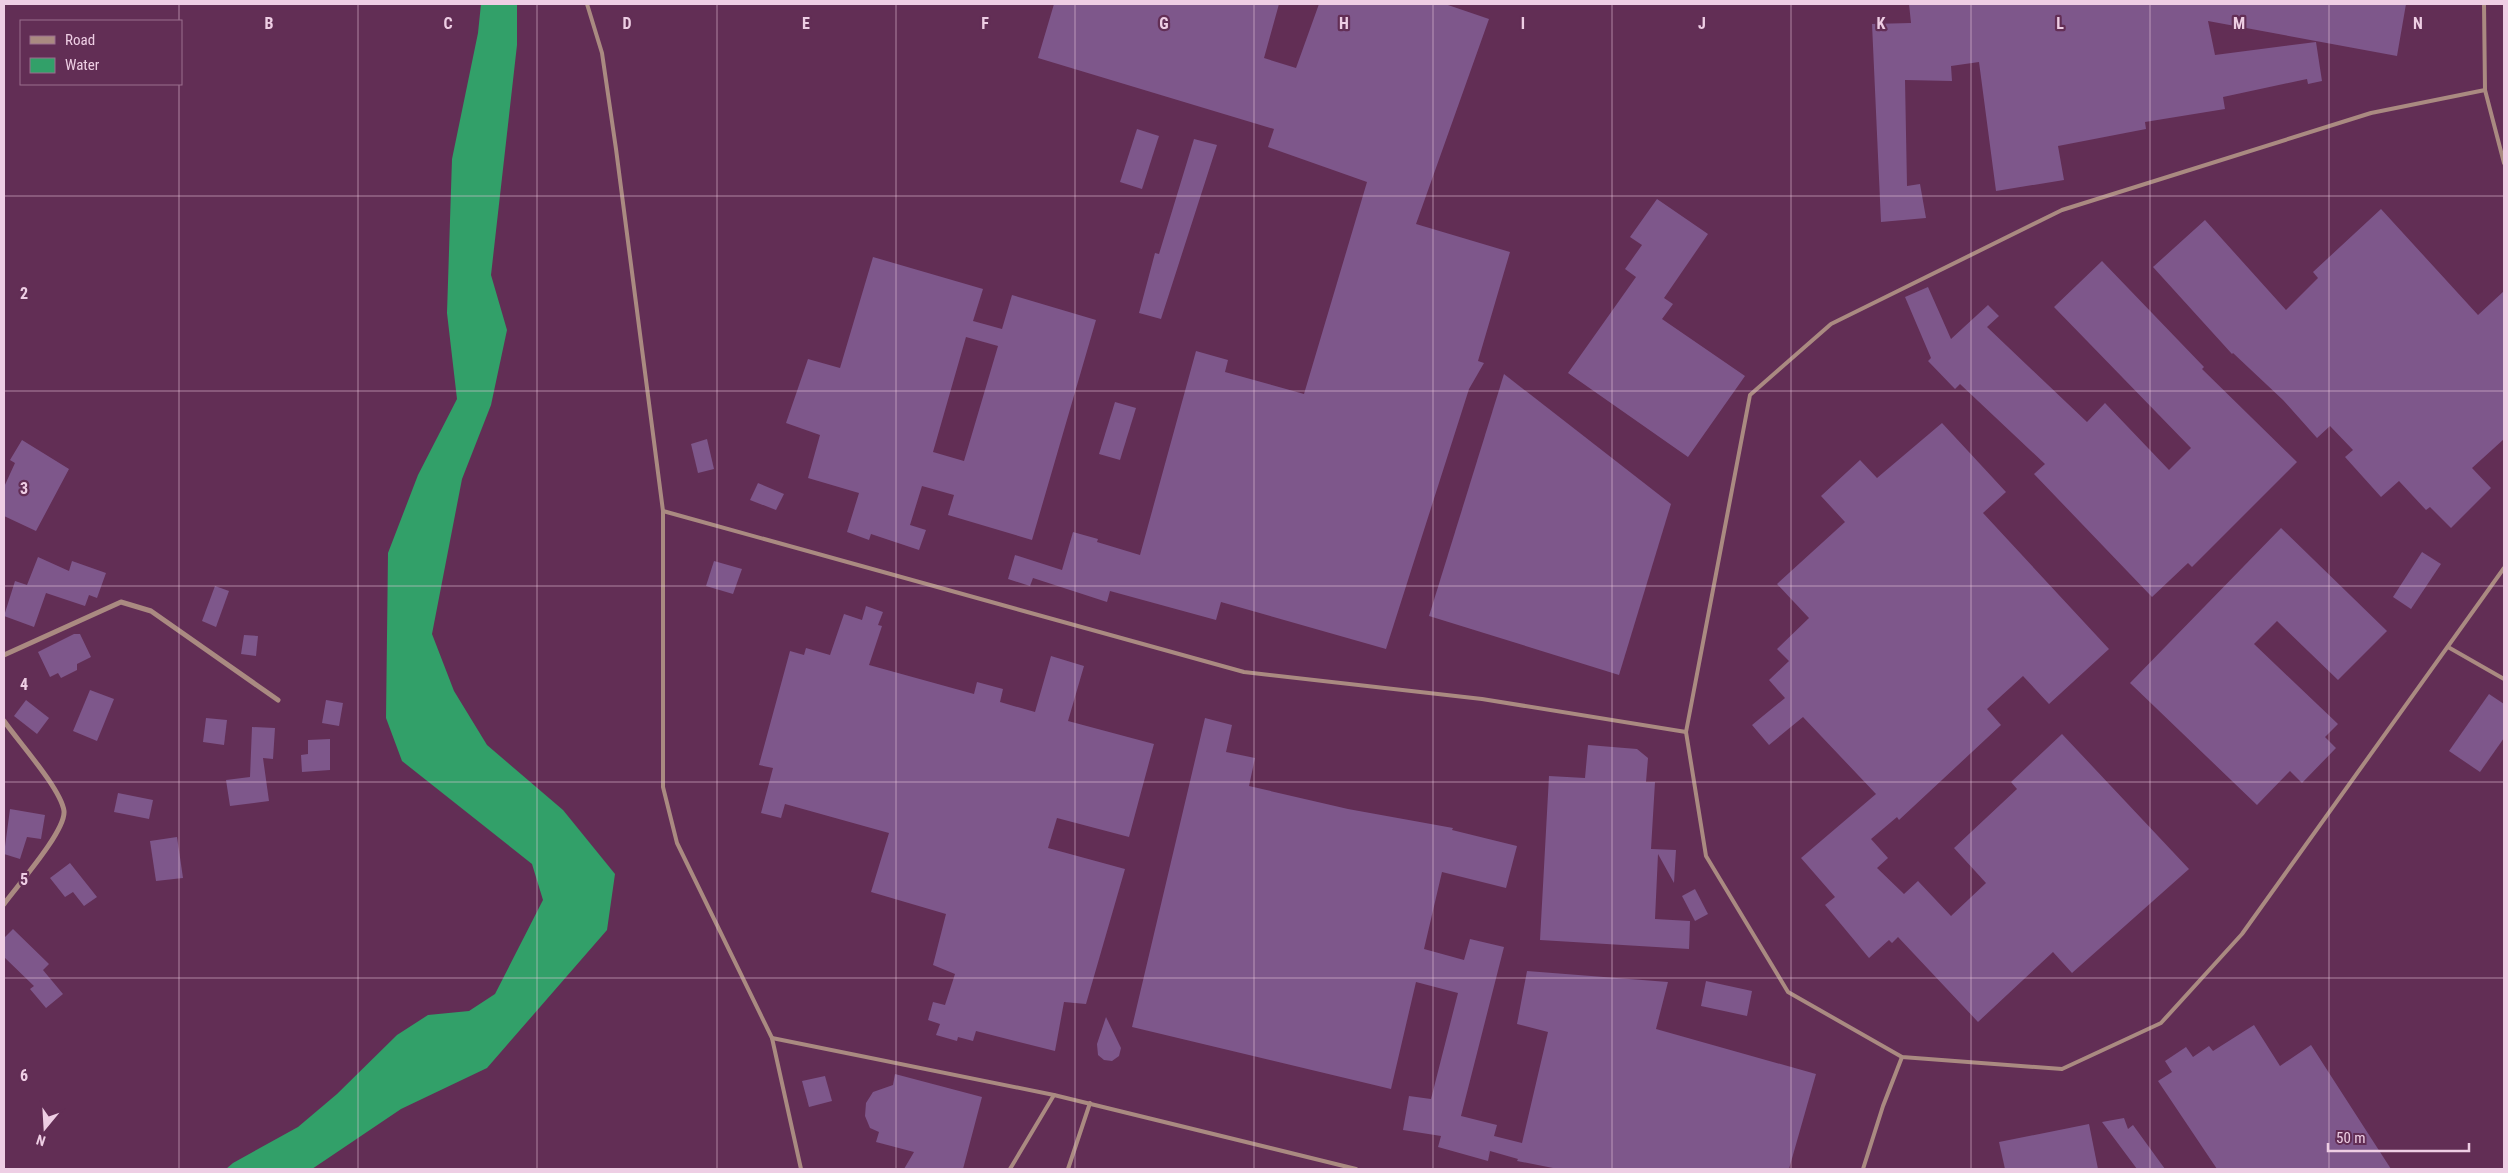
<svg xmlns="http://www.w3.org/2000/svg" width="2508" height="1173" viewBox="0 0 2508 1173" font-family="'Roboto Condensed',sans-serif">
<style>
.water{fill:#32a069}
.building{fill:#7e578b;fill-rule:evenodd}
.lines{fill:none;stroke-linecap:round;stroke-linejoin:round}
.lane{stroke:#aa8a81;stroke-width:4}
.street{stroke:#aa8a81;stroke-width:5}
.grid{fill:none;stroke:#eecee4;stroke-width:1;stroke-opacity:0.55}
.grid-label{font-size:16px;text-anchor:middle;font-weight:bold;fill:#eecee4;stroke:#622e55;stroke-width:4.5;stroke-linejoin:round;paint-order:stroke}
</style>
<rect width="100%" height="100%" fill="#622e55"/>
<path class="water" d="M481 4H517V45L491 275 507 330 491 405 462 479 432 634 454 691 487 745 563 810 615 874 607 930 487 1068 401 1109 312 1169H226L233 1163 298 1127 337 1094 397 1035 428 1015 469 1011 495 994 543 900 532 864 402 761 386 718 388 553 418 475 457 399 447 313 452 159 478 33Z"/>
<g class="building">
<path d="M1054 4H1279L1264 58 1296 68 1319 4H1445L1489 19 1416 224 1510 252 1478 361 1484 363 1469 389 1386 649 1221 602 1216 620 1110 591 1107 602 1033 578 1030 586 1008 579 1015 555 1062 570 1073 532 1098 539 1097 542 1140 555 1196 351 1228 360 1225 372 1304 394 1367 182 1268 147 1274 129 1038 58Z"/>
<path d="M1909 4H2406L2397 56 2208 21 2215 55 2316 42 2322 81 2308 84 2307 79 2223 97 2225 109 2145 122 2146 129 2058 146 2064 180 1996 191 1979 62 1951 66 1952 81 1905 80 1907 186 1920 184 1926 218 1881 222 1872 24 1911 23Z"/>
<path d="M1137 129 1159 136 1142 189 1120 182Z"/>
<path d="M1194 139 1217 145 1161 319 1139 313 1155 253 1159 254Z"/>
<path d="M1657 199 1708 234 1664 298 1673 304 1662 319 1745 376 1688 457 1568 373 1636 277 1625 269 1642 245 1630 237Z"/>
<path d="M2381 209 2478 315 2504 291V439L2472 468 2491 488 2451 528 2430 507 2426 510 2399 481 2381 497 2345 457 2353 450 2330 426 2317 438 2283 400 2233 353 2232 354 2153 267 2205 220 2286 310 2318 278 2313 272Z"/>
<path d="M873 257 983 289 973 321 1002 329 1012 295 1096 320 1032 540 948 515 954 495 922 486 910 525 926 530 919 550 871 534 869 540 847 532 859 493 808 478 820 435 786 423 808 359 840 368ZM966 337 998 346 964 461 933 452Z"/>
<path d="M2102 261 2204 367 2202 369 2297 462 2192 567 2188 563 2152 597 2034 474 2045 464 1960 384 1955 389 1928 361 1931 358 1905 297 1928 287 1951 339 1988 305 1999 316 1987 327 2087 422 2105 403 2169 470 2191 448 2054 307Z"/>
<path d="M1504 374 1671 504 1619 675 1429 616Z"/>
<path d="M1115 402 1136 408 1120 460 1099 454Z"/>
<path d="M1942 423 2006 492 1983 513 2109 649 2049 704 2023 676 1987 709 2001 725 1899 820 1897 817 1871 839 1888 858 1877 868 1904 894 1918 881 1951 916 1986 883 1954 848 2017 789 2011 782 2062 734 2189 869 2072 973 2053 952 1978 1022 1898 937 1892 943 1889 940 1869 958 1825 905 1835 897 1801 858 1876 794 1803 717 1769 745 1752 725 1785 698 1769 680 1789 661 1777 649 1809 618 1777 584 1845 522 1821 496 1860 460 1877 478Z"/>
<path d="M707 439 714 469 698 473 691 444Z"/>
<path d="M22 440 69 469 36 531 4 516V487L15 463 10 460Z"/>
<path d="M758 483 784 494 776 510 750 500Z"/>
<path d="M2281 528 2387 631 2338 680 2277 621 2254 644 2338 724 2325 737 2336 748 2302 783 2290 771 2257 805 2130 683Z"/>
<path d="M2422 552 2441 564 2411 609 2393 597Z"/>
<path d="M38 557 69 571 72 561 106 573 97 598 89 595 85 606 46 593 34 627 4 616 15 581 27 585Z"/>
<path d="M714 561 742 569 733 594 706 586Z"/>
<path d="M215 586 229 591 216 627 202 621Z"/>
<path d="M866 606 883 612 878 625 882 626 869 665 974 694 977 682 1003 689 1000 702 1035 712 1051 656 1084 666 1068 721 1154 744 1129 837 1057 818 1048 848 1125 869 1086 1004 1064 1002 1055 1051 976 1031 973 1041 958 1037 957 1041 936 1035 940 1024 928 1020 933 1002 945 1005 955 974 933 965 946 914 871 892 889 833 785 804 781 818 761 813 773 768 759 765 790 651 804 655 806 648 830 655 844 614 862 620Z"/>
<path d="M74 634H80L91 657 77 664V670L61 678 58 673 50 677 38 652Z"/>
<path d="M244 635 258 636 256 656 241 654Z"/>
<path d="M90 690 114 699 97 741 73 731Z"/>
<path d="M2489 694 2504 704V738L2480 772 2449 751Z"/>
<path d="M26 700 49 718 37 734 14 716Z"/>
<path d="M326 700 343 703 339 726 322 723Z"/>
<path d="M206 718 227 720 224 745 203 742Z"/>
<path d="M1205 718 1232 725 1226 752 1255 758 1249 786 1348 809 1453 828 1452 830 1517 846 1506 888 1442 872 1424 949 1464 960 1470 939 1504 947 1461 1116 1497 1125 1494 1136 1522 1143 1548 1032 1517 1024 1527 971 1668 982 1656 1029 1816 1074 1789 1169H1558L1517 1161 1518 1159 1490 1151 1488 1161 1438 1147 1441 1136 1403 1130 1409 1096 1431 1099 1458 993 1416 982 1391 1089 1132 1027Z"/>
<path d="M252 727 275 728 273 759 263 758 269 801 230 806 226 780 250 777Z"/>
<path d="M330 739V770L302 772 301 755 308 754V740Z"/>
<path d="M1588 745 1637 749 1648 758 1646 782H1655L1651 849 1676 850 1674 883 1658 854 1655 919 1690 921 1689 949 1540 940 1549 776 1585 778Z"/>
<path d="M118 793 153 800 149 819 114 812Z"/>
<path d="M10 809 45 815 41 839 27 837 20 859 4 854Z"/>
<path d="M177 837 183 878 156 881 150 841Z"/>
<path d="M70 863 97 897 84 906 73 892 65 897 50 878Z"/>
<path d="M1695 889 1708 914 1695 921 1682 896Z"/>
<path d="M13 929 49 964 43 970 63 994 46 1008 30 989 34 986 4 957V938Z"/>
<path d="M1706 981 1752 991 1747 1016 1701 1006Z"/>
<path d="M1106 1017 1121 1048 1119 1056 1112 1061 1104 1060 1098 1055 1097 1044Z"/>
<path d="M2254 1025 2280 1066 2311 1045 2391 1169H2217L2158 1081 2172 1072 2165 1061 2186 1047 2193 1057 2209 1046 2213 1051Z"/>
<path d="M895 1074 982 1097 963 1169H904L914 1152 876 1142 879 1132 870 1128 865 1116 866 1103 873 1092 893 1085Z"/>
<path d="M825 1076 832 1101 809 1107 802 1081Z"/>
<path d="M2124 1118 2128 1129 2133 1125 2165 1169H2137L2102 1122Z"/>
<path d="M2089 1124 2098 1169H2005L1999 1142Z"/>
</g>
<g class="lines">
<g class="lane">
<path d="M587 4 602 53 616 149 663 511V787L677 843 772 1038 801 1169"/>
<path d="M2484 4 2485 90 2504 163"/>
<path d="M2485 90 2371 113 2062 210 1831 324 1750 395 1686 732 1706 856 1788 992 1902 1057 2062 1069 2161 1023 2242 934 2504 568"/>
<path d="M663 511 1244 672 1482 699 1686 732"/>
<path d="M2448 647 2504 679"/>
<path d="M772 1038 1054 1095 1356 1169"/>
<path d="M1010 1169 1054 1095"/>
<path d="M1068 1169 1090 1103"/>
<path d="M1863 1169 1883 1106 1902 1057"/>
</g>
<g class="street">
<path d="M4 655 121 602 151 611 278 700"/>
<path d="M4 721C18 741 61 789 64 811 66 831 17 886 4 904"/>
</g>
</g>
<path class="grid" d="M179 4V21M358 4V1169M537 4V1169M717 4V1169M896 4V1169M1075 4V1169M1254 4V1169M1433 4V1169M1612 4V1169M1791 4V1169M1971 4V1169M2150 4V1169M2329 4V1169M179 84V1169M4 196H2504M4 391H2504M4 586H2504M4 782H2504M4 978H2504"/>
<g class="grid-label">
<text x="269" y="29">B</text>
<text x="448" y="29">C</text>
<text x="627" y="29">D</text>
<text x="806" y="29">E</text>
<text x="985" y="29">F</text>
<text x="1164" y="29">G</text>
<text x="1344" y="29">H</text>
<text x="1523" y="29">I</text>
<text x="1702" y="29">J</text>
<text x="1881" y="29">K</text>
<text x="2060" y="29">L</text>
<text x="2239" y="29">M</text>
<text x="2418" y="29">N</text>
<text x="24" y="299">2</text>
<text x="24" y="494">3</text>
<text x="24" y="690">4</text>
<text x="24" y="885">5</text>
<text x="24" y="1081">6</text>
</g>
<rect width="2508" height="1173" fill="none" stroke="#eecee4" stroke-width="10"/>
<rect x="20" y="20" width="162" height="65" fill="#622e55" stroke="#9a6e8e"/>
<rect x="30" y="36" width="25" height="8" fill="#aa8a81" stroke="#9a6e8e"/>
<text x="65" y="45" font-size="15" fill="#eecee4">Road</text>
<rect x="30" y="58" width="25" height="15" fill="#32a069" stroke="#9a6e8e"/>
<text x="65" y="70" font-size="15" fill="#eecee4">Water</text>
<g transform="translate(45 1128) rotate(198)" stroke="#622e55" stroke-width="4" paint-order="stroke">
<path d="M0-4L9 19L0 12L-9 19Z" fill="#eecee4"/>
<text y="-8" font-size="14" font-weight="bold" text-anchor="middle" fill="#eecee4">N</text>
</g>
<path d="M2328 1143v8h141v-8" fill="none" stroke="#eecee4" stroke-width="2.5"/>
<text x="2336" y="1143" font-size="15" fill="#eecee4" stroke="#622e55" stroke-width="4" paint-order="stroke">50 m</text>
</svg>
